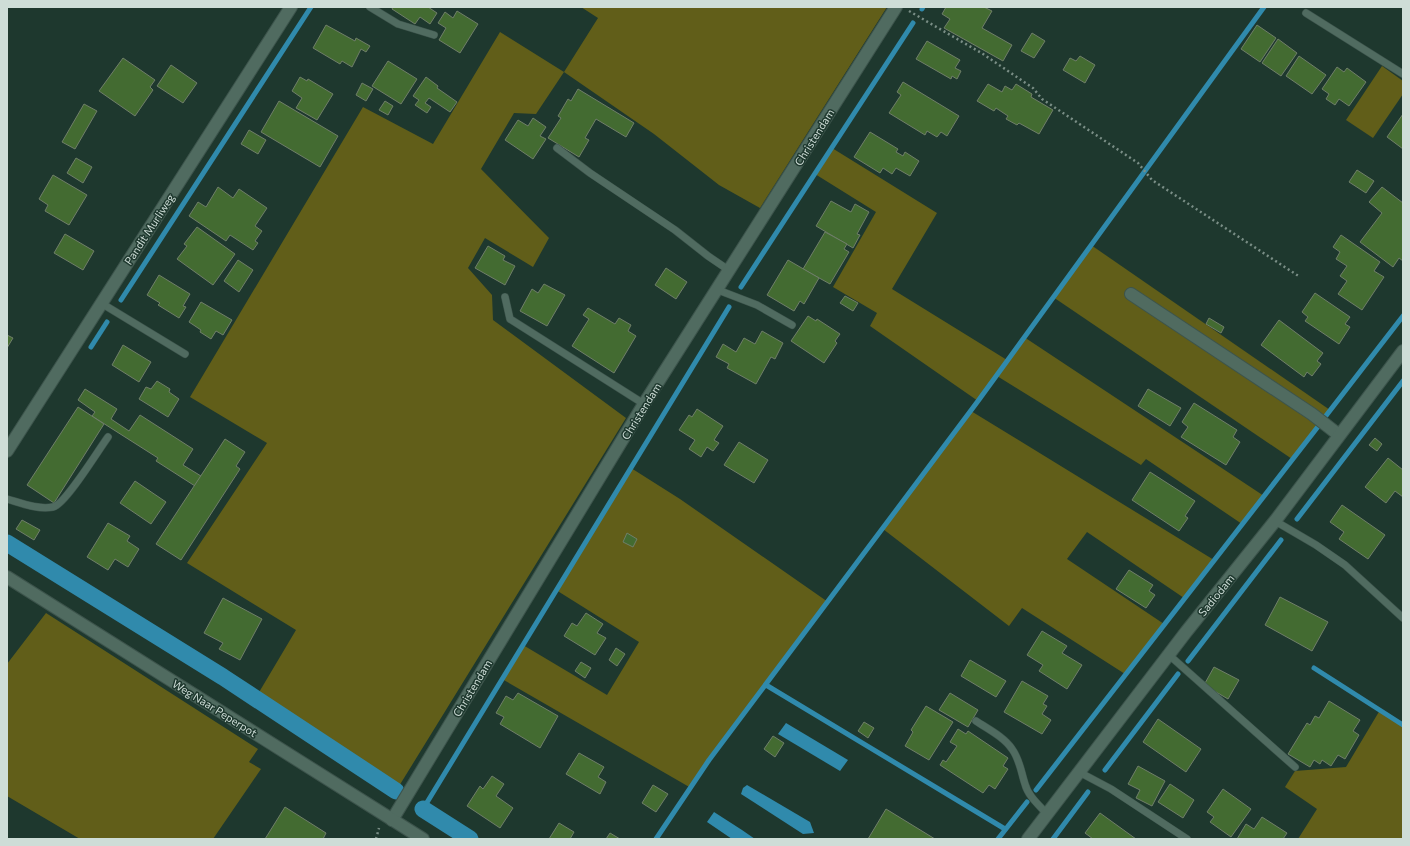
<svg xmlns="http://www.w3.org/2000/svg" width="1410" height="846" viewBox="0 0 1410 846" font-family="Commissioner,sans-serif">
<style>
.green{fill:#615e19}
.water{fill:#308aac}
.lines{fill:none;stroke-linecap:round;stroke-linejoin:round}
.stream{stroke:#308aac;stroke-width:5}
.canal{stroke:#308aac;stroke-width:17}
.building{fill:#436b31;stroke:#6f7e69}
.lane-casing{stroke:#3d544c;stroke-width:8}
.street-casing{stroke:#3d544c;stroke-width:14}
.secondary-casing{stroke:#3d544c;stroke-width:14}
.path{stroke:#7a8e86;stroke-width:2.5;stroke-dasharray:2 3;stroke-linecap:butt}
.lane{stroke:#506b60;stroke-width:7}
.street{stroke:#506b60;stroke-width:12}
.secondary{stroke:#506b60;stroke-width:12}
.labels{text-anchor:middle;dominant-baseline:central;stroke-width:3;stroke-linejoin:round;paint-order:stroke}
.street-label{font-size:11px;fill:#ceddd7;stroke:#1e382e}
</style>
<rect width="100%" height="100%" fill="#1e382e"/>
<g class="green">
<path d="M581 7H887L760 208 719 185 654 134 564 72 536 114 514 113 481 169 549 238 533 267 485 238 468 268 492 295 493 320 626 418 396 791 255 699 296 630 187 563 267 443 190 397 363 107 433 144 500 32 564 72 598 18Z"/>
<path d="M1382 66 1403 81V94L1373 138 1346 120Z"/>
<path d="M832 148 937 213 892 289 1007 360 1024 337 1264 496 1242 524 1146 459 1141 465 997 376 978 401 870 326 877 313 833 287 876 212 815 174Z"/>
<path d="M1091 245 1330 410 1292 459 1053 297Z"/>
<path d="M971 411 1214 560 1184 598 1087 532 1067 559 1164 624 1125 674 1022 608 1009 626 883 529Z"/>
<path d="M631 468 680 499 828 602 709 760 691 788 502 679 523 645 607 695 639 642 556 590Z"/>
<path d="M46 613 258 749 249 762 261 769 213 839H80L7 796V664Z"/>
<path d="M1380 710 1403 725V839H1298L1317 809 1285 787 1295 771 1346 767Z"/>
</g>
<g class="water">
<path d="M786 723 848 760 840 771 778 734Z"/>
<path d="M747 785 810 822 814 833 803 834 741 794 743 788Z"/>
<path d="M714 812 742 830 755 839H732L707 822Z"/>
</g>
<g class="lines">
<g class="stream">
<path d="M922 9 923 7"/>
<path d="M741 287 913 23"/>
<path d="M121 300 311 7"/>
<path d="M91 347 107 322"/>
<path d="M1325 417 1403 316"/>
<path d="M1297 519 1403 381"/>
<path d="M1188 661 1281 540"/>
<path d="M1314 668 1403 725"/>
<path d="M766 685 1005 829"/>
<path d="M1105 770 1178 674"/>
<path d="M1036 790 1320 424"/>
<path d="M423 809 729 307"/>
<path d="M656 839 709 760 978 401 1264 7"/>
<path d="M998 839 1027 802"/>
<path d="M1053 839 1088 792"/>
</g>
<g class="canal">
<path d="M7 543 223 677 396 791"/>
<path d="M423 809 470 839"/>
</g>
</g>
<g class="building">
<path d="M393 7H428L437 13 430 24 420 17 415 24 392 9Z"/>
<path d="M946 7H984L992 11 982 28 1012 45 1003 61 944 28 950 19 942 14Z"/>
<path d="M457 11 478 24 460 53 439 40 446 28 438 23 445 12 453 18Z"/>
<path d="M326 25 355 41 356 38 370 46 366 52 361 49 352 67 342 61 340 64 313 48Z"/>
<path d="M1257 25 1276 38 1260 62 1241 49Z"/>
<path d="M1032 33 1045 41 1034 58 1021 51Z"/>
<path d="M1278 39 1297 53 1281 76 1262 63Z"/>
<path d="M927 41 960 60 955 68 961 71 957 79 952 76 951 79 916 59Z"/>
<path d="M1080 56 1095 65 1085 83 1063 70 1070 58 1076 61Z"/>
<path d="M1299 56 1326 75 1312 94 1286 76Z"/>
<path d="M123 58 155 80 150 87 153 90 135 116 99 91Z"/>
<path d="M388 61 417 79 401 104 372 86Z"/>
<path d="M171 65 197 83 183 103 157 86Z"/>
<path d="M1337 67 1344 72 1347 68 1366 82 1349 106 1339 99 1335 105 1326 99 1329 94 1322 89Z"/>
<path d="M300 77 307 81 308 79 333 94 317 120 296 108 302 98 292 91Z"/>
<path d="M426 77 438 86 437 88 457 102 450 112 429 98 425 103 431 107 427 113 415 105 419 100 413 96Z"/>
<path d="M903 82 959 116 947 136 941 132 937 137 927 131 925 135 889 113 901 95 897 92Z"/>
<path d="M362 83 373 89 366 101 356 95Z"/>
<path d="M988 84 1002 92 1005 86 1012 90 1016 84 1032 94 1031 97 1053 110 1039 134 1019 123 1017 125 1006 119 1008 116 996 108 994 111 977 101Z"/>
<path d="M578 89 634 123 626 137 596 119 585 138 589 140 579 157 548 138 561 118 558 116 568 99 571 101Z"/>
<path d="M279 101 338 136 320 167 261 132Z"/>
<path d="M385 101 393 106 388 115 379 110Z"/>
<path d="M84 104 97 111 75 149 62 142Z"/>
<path d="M1403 114V149L1387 137Z"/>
<path d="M533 118 546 127 540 136 546 139 533 159 505 140 518 120 528 126Z"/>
<path d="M249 130 266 140 258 154 241 144Z"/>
<path d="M870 132 898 149 896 152 903 156 905 152 919 161 910 176 896 168 892 174 883 168 880 173 854 157Z"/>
<path d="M76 158 92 167 83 183 67 173Z"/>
<path d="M1357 170 1374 181 1366 193 1349 182Z"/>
<path d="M53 175 87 195 69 225 45 211 48 205 39 199Z"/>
<path d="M218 187 233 198 239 189 267 208 255 226 262 231 255 241 258 243 253 250 230 235 226 241 189 216 198 202 206 207Z"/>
<path d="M1382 187 1403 203V261L1399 258 1393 267 1360 242 1382 213 1369 202Z"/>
<path d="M831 201 851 212 855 204 869 212 857 234 860 235 853 248 816 226Z"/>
<path d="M197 227 235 254 213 285 177 259 187 246 184 244Z"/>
<path d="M825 232 847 244 844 249 849 252 830 284 803 269Z"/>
<path d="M65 234 94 251 83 270 54 253Z"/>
<path d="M1341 235 1380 262 1374 271 1384 277 1362 310 1338 294 1347 281 1340 276 1347 266 1336 259 1340 252 1333 247Z"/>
<path d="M488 246 505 256 503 260 515 266 505 285 475 268Z"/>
<path d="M238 260 253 270 239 292 224 281Z"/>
<path d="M788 260 819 278 804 304 800 301 794 311 767 295Z"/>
<path d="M666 268 687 282 676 299 655 285Z"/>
<path d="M159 275 190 294 183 306 186 307 179 318 158 305 160 303 147 295Z"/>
<path d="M544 284 565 295 547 326 520 311 532 289 538 293Z"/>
<path d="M1315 293 1350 317 1345 324 1350 327 1339 344 1305 321 1308 317 1302 312Z"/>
<path d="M845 296 858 303 853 311 840 303Z"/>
<path d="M201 302 232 320 223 335 216 331 211 339 200 332 201 330 189 322Z"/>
<path d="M588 308 615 324 619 318 631 325 628 331 636 336 614 373 572 346 589 319 583 315Z"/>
<path d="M808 316 816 321 817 319 840 334 835 341 837 343 824 363 791 341Z"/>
<path d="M1209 318 1224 327 1221 333 1206 324Z"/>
<path d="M1279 320 1323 353 1317 361 1321 364 1312 376 1307 372 1304 377 1261 345Z"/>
<path d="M762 331 783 343 775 359 771 357 756 384 727 368 729 364 716 357 723 344 736 352 744 338 755 344Z"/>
<path d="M7 335 13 338 7 348Z"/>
<path d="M123 345 151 362 139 382 112 365Z"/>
<path d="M157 381 170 389 169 392 179 399 168 417 139 399 146 387 151 389Z"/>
<path d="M85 389 117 409 111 419 129 431 140 415 193 449 183 465 201 476 195 486 156 461 158 458 92 416 95 412 78 400Z"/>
<path d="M1148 389 1181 408 1170 426 1138 406Z"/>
<path d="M1194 403 1237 430 1233 437 1240 442 1226 465 1181 437 1188 427 1182 422Z"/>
<path d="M78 407 104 424 54 503 27 485Z"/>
<path d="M697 409 723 426 714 440 719 443 713 451 707 447 701 457 689 449 695 440 679 430 689 415 692 417Z"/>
<path d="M1375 438 1382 444 1377 451 1369 445Z"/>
<path d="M225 439 245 452 236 466 240 469 181 560 156 544Z"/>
<path d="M739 442 768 460 754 483 724 465Z"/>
<path d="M1388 458 1403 470V497L1395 491 1386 503 1365 487Z"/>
<path d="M1150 472 1195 501 1185 516 1188 518 1179 531 1132 500Z"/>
<path d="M135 481 166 502 151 524 120 503Z"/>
<path d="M1342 505 1385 535 1368 559 1339 539 1344 532 1330 522Z"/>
<path d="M22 520 40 530 34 540 16 529Z"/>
<path d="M108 523 130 536 127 541 139 549 128 567 115 559 108 570 87 557Z"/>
<path d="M627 533 637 539 633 547 623 542Z"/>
<path d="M1129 570 1153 585 1149 591 1155 595 1146 608 1116 589Z"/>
<path d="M1280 597 1328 622 1312 651 1265 625Z"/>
<path d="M223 598 262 619 240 660 219 649 223 643 204 633Z"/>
<path d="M586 613 603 624 597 633 606 638 595 655 564 636 572 623 577 626Z"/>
<path d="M1042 631 1067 646 1062 653 1082 665 1067 689 1039 671 1043 665 1027 655Z"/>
<path d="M616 648 625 654 617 666 609 660Z"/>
<path d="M970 660 1006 681 996 697 961 676Z"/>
<path d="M581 662 591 668 585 678 575 671Z"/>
<path d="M1214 667 1239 680 1228 699 1204 685Z"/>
<path d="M1022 681 1048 696 1043 704 1047 706 1042 714 1051 720 1042 734 1004 712Z"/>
<path d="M518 693 558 716 540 748 500 724 504 717 496 713 506 696 513 700Z"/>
<path d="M950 693 978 710 968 727 939 710Z"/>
<path d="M1329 701 1360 720 1353 731 1359 735 1345 759 1338 755 1331 766 1322 760 1320 764 1314 760 1310 767 1288 754 1307 723 1310 725 1315 716 1319 718Z"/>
<path d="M926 706 953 722 929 760 905 746 913 732 911 730Z"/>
<path d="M1158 719 1201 749 1186 772 1143 742Z"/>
<path d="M864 722 874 728 868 738 858 731Z"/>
<path d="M958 729 966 734 968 731 1008 758 1003 766 1008 769 995 789 989 785 983 793 940 765 943 760 946 762 957 746 950 742Z"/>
<path d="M773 736 784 743 775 757 764 749Z"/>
<path d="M579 753 604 767 598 777 606 782 600 794 566 774Z"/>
<path d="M1138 766 1165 781 1152 806 1136 798 1140 790 1128 784Z"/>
<path d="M492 776 504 784 496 796 513 808 500 828 467 806 480 786 483 789Z"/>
<path d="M1170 784 1194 800 1183 818 1158 802Z"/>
<path d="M653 785 668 794 656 812 642 803Z"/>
<path d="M1223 789 1251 809 1231 837 1210 822 1214 817 1207 812Z"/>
<path d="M285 807 326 833 323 839H265Z"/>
<path d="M886 809 935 839H868Z"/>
<path d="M1100 813 1136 839H1093L1085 833Z"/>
<path d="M1262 817 1287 833 1283 839H1237L1246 824 1254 829Z"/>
<path d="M559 823 574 832 570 839H549Z"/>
<path d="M610 833 620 839H606Z"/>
</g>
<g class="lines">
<defs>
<g id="lane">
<path d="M370 7 398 24 434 35"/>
<path d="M1306 13 1403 74"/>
<path d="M557 148 590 173 675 230 708 256 730 271"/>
<path d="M718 290 757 305 792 325"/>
<path d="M505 297 510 319 644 404"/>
<path d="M101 303 185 354"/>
<path d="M7 499C21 503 38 510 53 507 65 505 99 449 108 437"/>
<path d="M1275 521 1316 545 1345 565 1403 618"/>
<path d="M1169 655 1295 767"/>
<path d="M976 721C988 729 1004 737 1012 749 1020 760 1021 772 1025 784 1028 796 1039 805 1047 814"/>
<path d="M1079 772 1111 789 1187 839"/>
</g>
<g id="street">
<path d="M1131 294 1312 414 1339 435"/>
<path d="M392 820 644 404 896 7"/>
<path d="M1028 839 1186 632 1275 521 1403 351"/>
</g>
<g id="secondary">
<path d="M7 451 291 7"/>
<path d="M7 577 423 839"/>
</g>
</defs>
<use href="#lane" class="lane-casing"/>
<use href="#street" class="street-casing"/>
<use href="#secondary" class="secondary-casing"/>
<g class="path">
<path d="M909 11 983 54 1033 88 1042 99 1138 163 1152 180 1300 277"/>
<path d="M376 839 379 828"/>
</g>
<use href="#lane" class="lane"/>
<use href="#street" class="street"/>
<use href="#secondary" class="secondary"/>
</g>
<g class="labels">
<g class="street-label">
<text transform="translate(814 137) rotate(-58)">Christendam</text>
<text transform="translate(149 229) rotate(-57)">Pandit Murliweg</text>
<text transform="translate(641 411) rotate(-58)">Christendam</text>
<text transform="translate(1216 595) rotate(-51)">Sadiodam</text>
<text transform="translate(472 688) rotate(-59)">Christendam</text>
<text transform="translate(215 708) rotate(32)">Weg Naar Peperpot</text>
</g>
</g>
<rect width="1410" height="846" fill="none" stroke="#ceddd7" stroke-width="16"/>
</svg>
